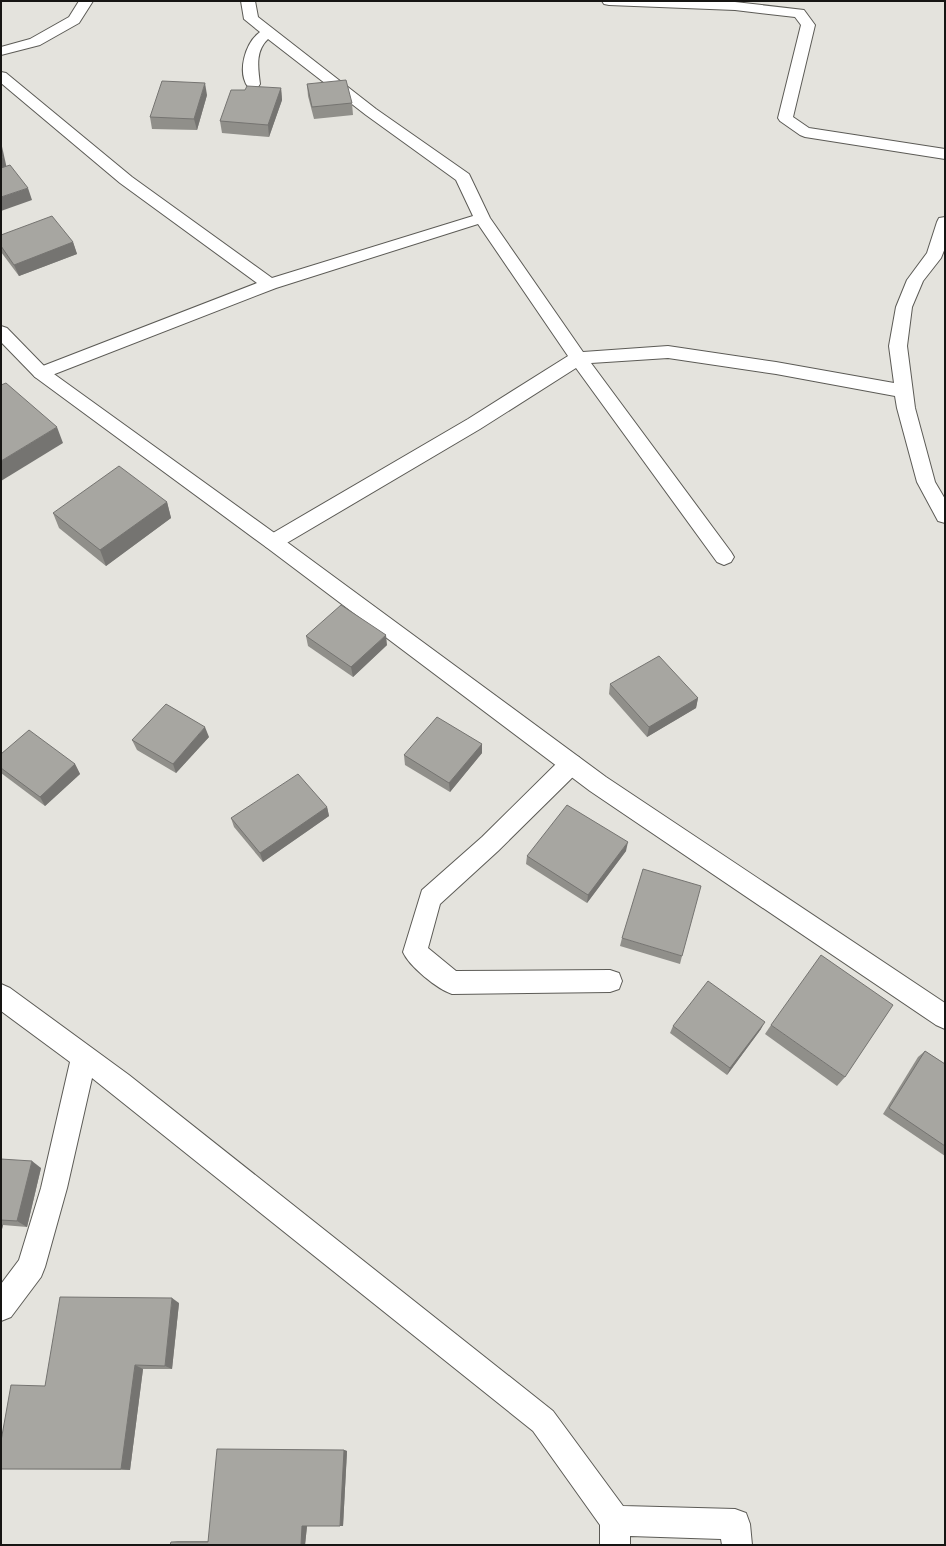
<svg xmlns="http://www.w3.org/2000/svg" width="946" height="1546" viewBox="0 0 946 1546" font-family="'Varela Round',sans-serif">
<style>
.lines{fill:none;stroke-linecap:round;stroke-linejoin:round}
.minor-casing{stroke:#5c5b56;stroke-width:2}
.major-casing{stroke:#5c5b56;stroke-width:2}
.minor{fill:#fff;fill-rule:evenodd}
.major{fill:#fff;fill-rule:evenodd}
.wall{fill:#908f8a}
.shaded-wall{fill:#757471}
.building{fill:#a7a6a1;stroke:#757471}
</style>
<rect width="100%" height="100%" fill="#e4e3dd"/>
<g class="lines">
<defs>
<g id="minor">
<path d="M79 1H93L79 23 40 45 1 55V47L30 39 69 17Z"/>
<path d="M241 1H255L258 17 376 109 469 174 490 218 583 352 668 346 776 362 894 383 889 346 896 307 907 280 927 253 937 222 939 218 945 217V248L941 258 923 281 912 307 907 346 915 408 935 482 945 499V523L938 521 917 482 897 408 895 396 776 374 668 358 591 363 731 552 734 557 731 562 724 565 717 562 576 368 480 429 280 547 273 549 266 547 263 542 266 537 468 419 568 356 478 224 276 288 47 377 41 379 35 377 32 373 35 369 257 283 120 183 1 83V72L6 73 132 177 272 278 473 216 456 180 366 115 268 39C255 51 258 68 260 84L258 87H248C237 72 245 43 260 32L244 19Z"/>
<path d="M602 1 735 2 804 10 815 25 793 117 809 128 945 149V159L805 137 800 135 780 121 778 118 801 25 795 17 735 10 609 5 604 4Z"/>
<path d="M571 755 579 757 582 764 579 771 498 851 440 904 428 948 456 971 610 970 619 973 622 981 619 989 610 992 452 994C437 989 409 966 403 952L422 890 482 837 563 757Z"/>
<path d="M1 984 10 988 129 1075 553 1411 623 1506 735 1509 746 1513 750 1524 752 1545H722L721 1539 630 1536V1545H600V1525L533 1431 92 1078 67 1188 45 1267 41 1277 11 1317 1 1321V1284L19 1260 41 1188 70 1062 1 1011Z"/>
</g>
<path id="major" d="M1 326 7 328 47 369 280 537 606 777 945 1003V1029L936 1025 590 791 266 547 35 377 1 342Z"/>
</defs>
<use href="#minor" class="minor-casing"/>
<use href="#major" class="major-casing"/>
<use href="#minor" class="minor"/>
<use href="#major" class="major"/>
</g>
<g class="wall">
<path d="M307 84 352 103 353 115 314 119 308 96Z"/>
<path d="M281 88 282 100 269 137 222 133 220 121 245 90Z"/>
<path d="M207 95 197 130 152 129 150 117Z"/>
<path d="M1 235 73 242 77 254 19 276 1 252Z"/>
<path d="M167 502 171 518 106 566 59 528 53 513Z"/>
<path d="M306 636 387 645 353 677 308 646Z"/>
<path d="M610 684 698 698 696 708 647 737 609 694Z"/>
<path d="M209 737 176 773 137 750 132 740Z"/>
<path d="M482 744V753L450 792 405 765 404 755Z"/>
<path d="M1 754 75 764 80 774 45 806 1 773Z"/>
<path d="M327 807 329 816 263 862 234 827 231 818Z"/>
<path d="M626 851 587 903 526 864 527 856Z"/>
<path d="M622 938 682 956 680 964 620 946Z"/>
<path d="M771 1025 845 1077 837 1086 765 1034Z"/>
<path d="M673 1026 761 1029 727 1075 670 1033Z"/>
<path d="M925 1051 945 1064V1156L883 1114 918 1057Z"/>
<path d="M1 1159 41 1168 27 1227 3 1225 1 1233Z"/>
<path d="M179 1303 172 1369H143L130 1470 1 1469V1441Z"/>
<path d="M344 1450 347 1451 343 1526H307L305 1545H170L171 1542 178 1541H208Z"/>
</g>
<g class="shaded-wall">
<path d="M205 83 207 95 197 130 194 119Z"/>
<path d="M281 88 282 100 269 137 268 125Z"/>
<path d="M1 142 7 169 1 171Z"/>
<path d="M28 188 32 200 1 211V197Z"/>
<path d="M73 242 77 254 19 276 14 265Z"/>
<path d="M57 427 63 443 1 481V461Z"/>
<path d="M167 502 171 518 106 566 100 550Z"/>
<path d="M386 635 387 645 353 677 351 667Z"/>
<path d="M698 698 696 708 647 737 649 727Z"/>
<path d="M205 727 209 737 176 773 173 764Z"/>
<path d="M482 744V753L450 792 449 783Z"/>
<path d="M75 764 80 774 45 806 40 797Z"/>
<path d="M327 807 329 816 263 862 260 853Z"/>
<path d="M628 842 626 851 587 903 588 895Z"/>
<path d="M765 1022 761 1029 727 1075 730 1068Z"/>
<path d="M32 1161 41 1168 27 1227 17 1221Z"/>
<path d="M1 1224 3 1225 1 1233Z"/>
<path d="M172 1298 179 1303 172 1369 165 1366Z"/>
<path d="M135 1365 143 1369 130 1470 121 1469Z"/>
<path d="M344 1450 347 1451 343 1526H340Z"/>
<path d="M302 1526H307L305 1545H301Z"/>
</g>
<g class="building">
<path d="M346 80 352 103 312 107 307 84Z"/>
<path d="M162 81 205 83 194 119 150 117Z"/>
<path d="M247 86 281 88 268 125 220 121 231 90H245Z"/>
<path d="M1 149 3 158H1Z"/>
<path d="M10 165 28 188 1 197V168Z"/>
<path d="M52 216 73 242 14 265 1 246V235Z"/>
<path d="M6 383 57 427 1 461V385Z"/>
<path d="M119 466 167 502 100 550 53 513Z"/>
<path d="M341 605 386 635 351 667 306 636Z"/>
<path d="M659 656 698 698 649 727 610 684Z"/>
<path d="M166 704 205 727 173 764 132 740Z"/>
<path d="M437 717 482 744 449 783 404 755Z"/>
<path d="M29 730 75 764 40 797 1 768V754Z"/>
<path d="M298 774 327 807 260 853 231 818Z"/>
<path d="M567 805 628 842 588 895 527 856Z"/>
<path d="M643 869 701 886 682 956 622 938Z"/>
<path d="M821 955 893 1005 845 1077 771 1025Z"/>
<path d="M708 981 765 1022 730 1068 673 1026Z"/>
<path d="M925 1051 945 1064V1146L889 1108Z"/>
<path d="M1 1159 32 1161 17 1221 1 1220Z"/>
<path d="M60 1297 172 1298 165 1366 135 1365 121 1469H1V1441L11 1385 45 1386Z"/>
<path d="M217 1449 344 1450 340 1526H302L301 1545H170L171 1542H208Z"/>
</g>
<rect width="946" height="1546" fill="none" stroke="#161513" stroke-width="4"/>
</svg>
